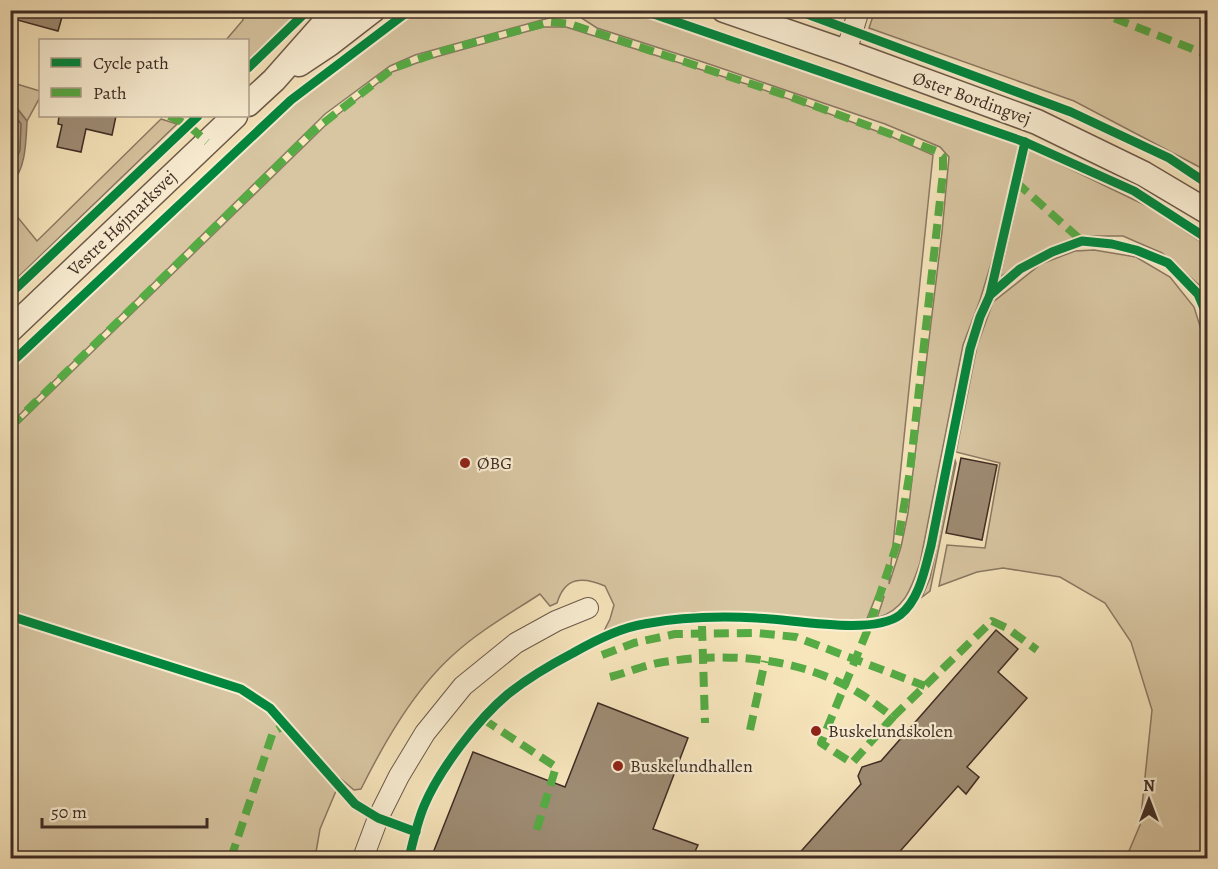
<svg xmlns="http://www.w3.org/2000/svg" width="1218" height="869" viewBox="0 0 1218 869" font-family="Alegreya,serif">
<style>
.green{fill:#d8c6a2;stroke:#8b7964;stroke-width:1.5}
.water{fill:#b8a689;stroke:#877561;stroke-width:1.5}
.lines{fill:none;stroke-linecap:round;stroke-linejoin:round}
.shore{stroke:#7b6957;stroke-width:1.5}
.building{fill:#9e8c74;stroke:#3e2c25;stroke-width:1.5}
.minor-casing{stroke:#6c5a4b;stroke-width:22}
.tertiary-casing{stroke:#6c5a4b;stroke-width:27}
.minor{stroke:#faeed3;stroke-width:20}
.tertiary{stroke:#faeed3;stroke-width:24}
.quiet{stroke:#55ab44;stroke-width:8;stroke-dasharray:15 8;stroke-linecap:butt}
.cycleway-casing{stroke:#faeed3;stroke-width:13}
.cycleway{stroke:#00873e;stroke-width:9}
.poi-dot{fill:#8f2418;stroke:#faeed3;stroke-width:2}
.labels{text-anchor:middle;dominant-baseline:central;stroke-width:4.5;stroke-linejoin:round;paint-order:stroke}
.street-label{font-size:18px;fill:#3e2c25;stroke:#faeed3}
.poi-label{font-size:18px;fill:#3e2c25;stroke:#faeed3;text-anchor:start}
</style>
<rect width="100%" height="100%" fill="#f7e5bc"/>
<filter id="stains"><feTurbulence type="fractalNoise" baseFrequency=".00333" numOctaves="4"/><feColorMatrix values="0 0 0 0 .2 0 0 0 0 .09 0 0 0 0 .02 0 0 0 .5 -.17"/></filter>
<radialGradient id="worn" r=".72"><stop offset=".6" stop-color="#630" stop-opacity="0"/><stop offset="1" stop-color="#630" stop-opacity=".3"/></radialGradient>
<g class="green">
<path d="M875 10H1146L1160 15 1207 13V171L1074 101 869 28Z"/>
<path d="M238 11H300L248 60V40H226L243 20V13Z"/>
<path d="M416 11H628L780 60 1020 146 993 257 980 300 963 345 920 563C911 589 905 609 877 618L884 597 876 596 866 621 695 612 650 618 603 633 610 619 614 605 605 586C582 576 565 577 557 603L550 606 540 594C511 613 479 631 453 655 414 690 384 743 361 789L354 790 341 779 320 829 315 858H11V431L331 120 392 72 425 60 543 27H566L756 87 890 136 933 155 889 584 901 547 908 513 942 232 949 157 940 147 885 124 706 63 597 28 577 15H560L415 55 390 66 325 114 11 423V370L234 157 301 96 368 44Z"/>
<path d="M10 82 40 91V97L27 121 11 100Z"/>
<path d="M161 119 177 124 11 284V209L37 241Z"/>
<path d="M1029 149 1149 207 1207 246V290H1205L1162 253 1123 236H1086L1044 250 1000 277Z"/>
<path d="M1094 250 1136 257 1170 277 1194 307 1206 345 1208 383 1207 858H1126L1140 825 1152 710 1131 642 1105 603 1060 577 1003 568 977 572 939 586 947 545 985 548 1000 463 956 452 977 346 993 302 1041 264 1075 251Z"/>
<path d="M955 460 956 463 930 591 922 597 930 578Z"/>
</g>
<path class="water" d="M10 100 27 121C26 140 26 171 11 183Z"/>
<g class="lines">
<path class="shore" d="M10 109 21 124 20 150 10 175"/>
</g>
<g class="building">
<path d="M10 10H64L58 31 10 18Z"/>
<path d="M59 116H116L112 135 86 129 81 152 57 147 62 125 58 124Z"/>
<path d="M961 458 997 465 982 540 946 533Z"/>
<path d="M996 630 1018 649 998 672 1027 698 967 767 979 777 966 794 958 786 894 858H795L861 784 858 776 862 767 881 761Z"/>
<path d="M598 703 688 738 653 829 698 845 692 858H431L473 752 565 787Z"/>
</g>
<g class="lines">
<defs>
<g id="minor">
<path d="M846 52 859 10"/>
<path d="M363 858 378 818 399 776 425 733 463 686 516 643 556 621 588 608"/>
</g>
<g id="tertiary">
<path d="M724 10 846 52 1037 122 1144 174 1208 212"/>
<path d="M299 64 329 44 373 10"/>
<path d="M248 104 274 80 336 10"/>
<path d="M10 330 235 116"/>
</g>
</defs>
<use href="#minor" class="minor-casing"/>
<use href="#tertiary" class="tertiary-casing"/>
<use href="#minor" class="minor"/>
<use href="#tertiary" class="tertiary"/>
<g class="quiet">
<path d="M1093 10 1208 55"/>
<path d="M169 116 188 125 207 142"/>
<path d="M1016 182 1082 241"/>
<path d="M10 427 312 132 394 68 442 51 550 22 570 24 788 96 936 151 943 157V173L910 471 898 541 870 624 821 743 852 763 893 717"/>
<path d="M702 626 705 723"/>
<path d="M602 655 634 643 675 634 757 633 796 637 925 686"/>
<path d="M610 677C626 673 642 666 658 663 724 651 801 657 859 693 871 700 882 709 893 717L992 621 1007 628 1037 650"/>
<path d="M483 719 556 767 536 832"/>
<path d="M750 730 765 661"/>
<path d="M1121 855 1125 858"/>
<path d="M231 858 273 732 285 725"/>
</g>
<defs>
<g id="cycleway">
<path d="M642 10 1025 142 1134 191 1208 239"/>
<path d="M796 10 1071 112 1169 158 1208 184"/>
<path d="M248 68 308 10"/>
<path d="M10 294 198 116"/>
<path d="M990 295 1025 142"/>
<path d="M10 364 291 100 410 10"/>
<path d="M10 616 241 689 270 708 355 804 378 818 416 832"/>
<path d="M409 858C413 841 417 823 424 806 439 770 478 719 508 694 528 678 550 665 573 653 594 641 619 628 644 624 681 617 719 616 757 618 792 619 872 636 900 615 920 599 925 568 931 546L970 349 980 317 990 295 1020 269 1052 252 1082 241 1112 244 1136 250 1168 263 1198 294 1208 318"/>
</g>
</defs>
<use href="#cycleway" class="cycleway-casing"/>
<use href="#cycleway" class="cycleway"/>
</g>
<g class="poi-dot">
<circle cx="465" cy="463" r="6"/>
<circle cx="816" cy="731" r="6"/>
<circle cx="618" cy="766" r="6"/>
</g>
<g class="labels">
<g class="street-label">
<text transform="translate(972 98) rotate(20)">Øster Bordingvej</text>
<text transform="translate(122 223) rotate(-44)">Vestre Højmarksvej</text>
</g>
<g class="poi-label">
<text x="477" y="463">ØBG</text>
<text x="828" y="731">Buskelundskolen</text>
<text x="630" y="766">Buskelundhallen</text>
</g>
</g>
<rect width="1218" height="869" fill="none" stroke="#f7e5bc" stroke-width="36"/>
<rect x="12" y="12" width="1194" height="845" fill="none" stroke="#3e2c25" stroke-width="3"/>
<rect x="18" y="18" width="1182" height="833" fill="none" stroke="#3e2c25" stroke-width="1.5"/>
<rect x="39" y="39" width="210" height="78" fill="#faeed3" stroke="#afa08d" stroke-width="1.5"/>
<rect x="51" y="58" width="30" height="9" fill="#00873e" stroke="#afa08d" stroke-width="1.5"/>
<text x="93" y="69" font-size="18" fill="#3e2c25">Cycle path</text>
<rect x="51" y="88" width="30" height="9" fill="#55ab44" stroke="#afa08d" stroke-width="1.5"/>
<text x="93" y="99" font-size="18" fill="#3e2c25">Path</text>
<g transform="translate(1149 800)" stroke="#faeed3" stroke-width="4.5" paint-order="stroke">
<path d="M0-4.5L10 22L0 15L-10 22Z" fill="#3e2c25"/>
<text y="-9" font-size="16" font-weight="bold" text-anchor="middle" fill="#3e2c25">N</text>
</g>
<path d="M42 818v9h165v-9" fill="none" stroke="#3e2c25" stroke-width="3"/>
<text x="51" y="818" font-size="18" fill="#3e2c25" stroke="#faeed3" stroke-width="4.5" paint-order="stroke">50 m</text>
<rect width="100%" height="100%" filter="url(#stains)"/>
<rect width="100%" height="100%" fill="url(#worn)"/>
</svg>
